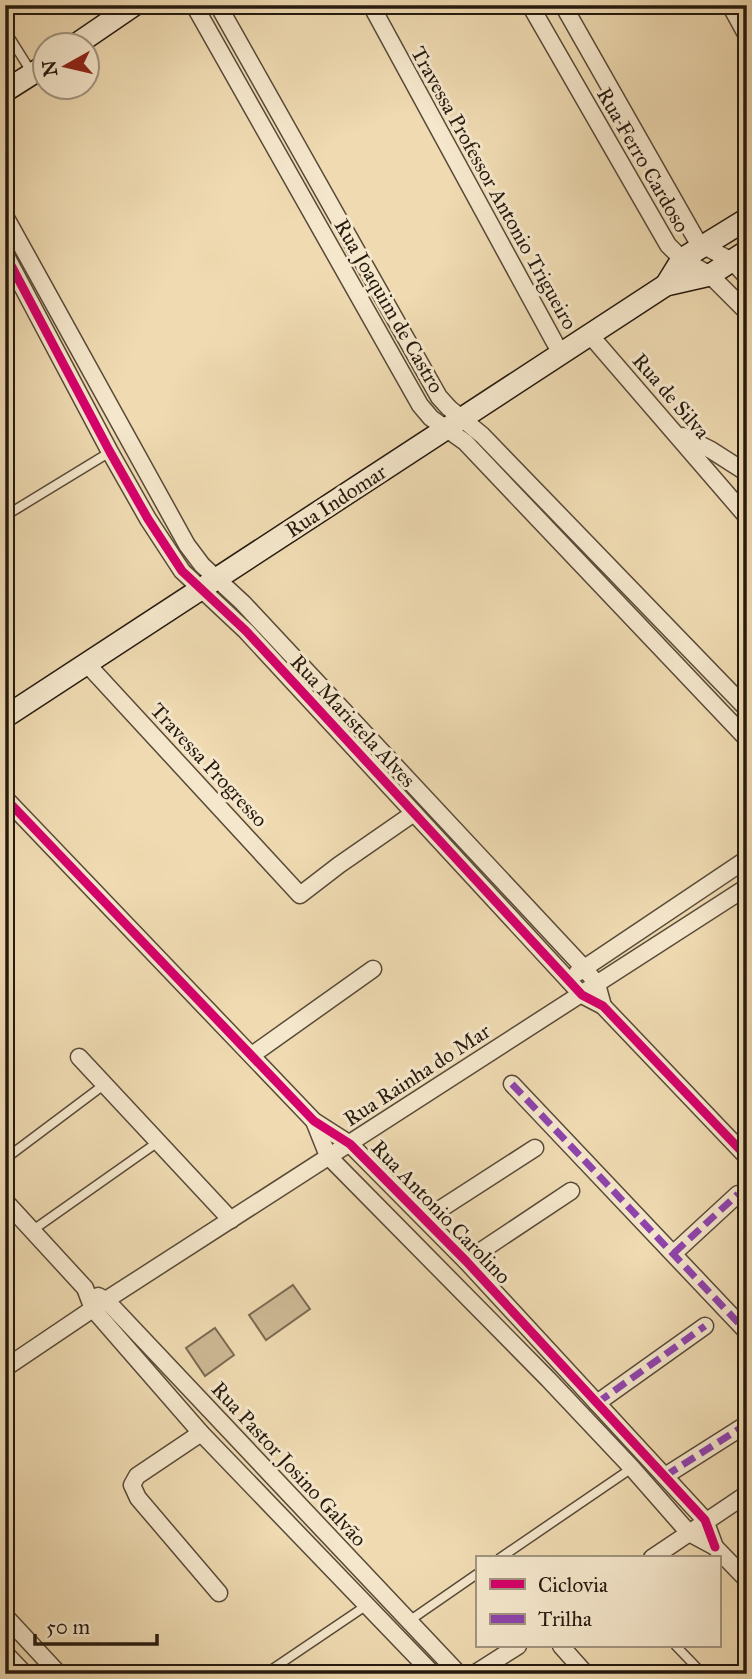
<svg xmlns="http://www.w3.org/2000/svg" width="752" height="1679" viewBox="0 0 752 1679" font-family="'IM FELL Great Primer',serif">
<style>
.green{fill:#cdb995;stroke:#7a6a52;stroke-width:2}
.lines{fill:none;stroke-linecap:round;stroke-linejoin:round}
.lane-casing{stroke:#584a38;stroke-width:11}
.street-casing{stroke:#584a38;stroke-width:19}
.secondary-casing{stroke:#261a0f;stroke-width:24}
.lane{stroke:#f5e7cc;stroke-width:8}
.street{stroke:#f5e7cc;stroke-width:16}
.secondary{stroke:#f5e7cc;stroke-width:21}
.quiet{stroke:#8e44ad;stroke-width:7;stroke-dasharray:14 7;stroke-linecap:butt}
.cycleway-casing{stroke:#f5e7cc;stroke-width:13}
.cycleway{stroke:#d6006c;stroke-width:9}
.labels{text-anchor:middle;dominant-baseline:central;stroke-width:6;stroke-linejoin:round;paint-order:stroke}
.street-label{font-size:21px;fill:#261a0f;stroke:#f5e7cc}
</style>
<rect width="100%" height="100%" fill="#efdab1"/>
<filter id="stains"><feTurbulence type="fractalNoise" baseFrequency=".00286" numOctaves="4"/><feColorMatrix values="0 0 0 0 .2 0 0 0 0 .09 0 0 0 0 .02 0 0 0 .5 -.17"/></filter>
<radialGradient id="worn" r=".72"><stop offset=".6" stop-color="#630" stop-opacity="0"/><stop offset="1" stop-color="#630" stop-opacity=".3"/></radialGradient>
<g class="green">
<path d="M293 1285 310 1309 266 1340 249 1315Z"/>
<path d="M215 1328 234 1355 205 1376 186 1348Z"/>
</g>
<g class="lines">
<defs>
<g id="lane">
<path d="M5 30 32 73"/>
<path d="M5 516 110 452"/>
<path d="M5 1159 105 1084"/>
<path d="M33 1230 158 1142"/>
<path d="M500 1558 632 1468"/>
<path d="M409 1621 477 1574"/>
<path d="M676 1646 703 1674"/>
<path d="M265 1674 367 1605"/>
</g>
<g id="street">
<path d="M194 5 420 405 431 418 465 442 747 739"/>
<path d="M218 5 439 397 449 408 482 435 747 709"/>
<path d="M371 5 561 354"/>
<path d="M530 5 668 245 682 259 710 275 747 312"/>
<path d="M563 5 696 239 704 246 732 261 747 277"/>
<path d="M730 5 747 36"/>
<path d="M5 216 187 545 202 565 243 603 584 968 597 984 603 1006"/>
<path d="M5 254 110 452 148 519 182 571 246 631 582 995 603 1006 747 1157"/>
<path d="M590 335 747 517"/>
<path d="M683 436 711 450 747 473"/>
<path d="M87 664 300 895 339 865 414 813"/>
<path d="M5 798 314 1121 350 1144 466 1261 705 1520 715 1547"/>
<path d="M577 973 747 859"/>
<path d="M252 1055 373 969"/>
<path d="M79 1057 231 1220"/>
<path d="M512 1084 747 1332"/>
<path d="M314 1121 328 1156 548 1379 632 1468 689 1533 715 1547 747 1580"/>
<path d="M5 1201 85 1288 93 1309 201 1433 433 1674"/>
<path d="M425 1219 535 1148"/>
<path d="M674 1253 738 1194"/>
<path d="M466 1261 571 1191"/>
<path d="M98 1296 106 1300 459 1674"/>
<path d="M5 1368 106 1300 747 887"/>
<path d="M597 1403 705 1326"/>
<path d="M201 1433 137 1476 132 1485 138 1498 219 1593"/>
<path d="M665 1476 747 1424"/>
<path d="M652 1558 747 1494"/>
<path d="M5 1616 59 1674"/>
<path d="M561 1646 586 1674"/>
<path d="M5 1653 25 1674"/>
<path d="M474 1674 518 1646"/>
</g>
<g id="secondary">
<path d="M74 46 134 5"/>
<path d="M5 91 46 65"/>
<path d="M666 285 682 259 747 219"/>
<path d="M5 717 666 285 710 275 747 251"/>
</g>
</defs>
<use href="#lane" class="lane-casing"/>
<use href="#street" class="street-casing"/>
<use href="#secondary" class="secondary-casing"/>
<use href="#lane" class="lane"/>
<use href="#street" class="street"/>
<use href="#secondary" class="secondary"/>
<g class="quiet">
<path d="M512 1084 747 1332"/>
<path d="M674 1253 738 1194"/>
<path d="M597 1403 705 1326"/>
<path d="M665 1476 747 1424"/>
</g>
<defs>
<g id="cycleway">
<path d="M5 254 110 452 148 519 182 571 246 631 582 995 603 1006 747 1157"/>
<path d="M5 798 314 1121 350 1144 466 1261 705 1520 715 1547"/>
</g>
</defs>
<use href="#cycleway" class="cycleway-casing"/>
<use href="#cycleway" class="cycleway"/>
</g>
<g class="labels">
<g class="street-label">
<text transform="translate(643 160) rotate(60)">Rua Ferro Cardoso</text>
<text transform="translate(494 188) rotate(61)">Travessa Professor Antonio Trigueiro</text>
<text transform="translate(389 306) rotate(60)">Rua Joaquim de Castro</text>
<text transform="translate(671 396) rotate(49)">Rua de Silva</text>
<text transform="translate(336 501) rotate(-33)">Rua Indomar</text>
<text transform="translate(353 721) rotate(47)">Rua Maristela Alves</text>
<text transform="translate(209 765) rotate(47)">Travessa Progresso</text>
<text transform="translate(417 1075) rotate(-33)">Rua Rainha do Mar</text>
<text transform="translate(441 1212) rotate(46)">Rua Antonio Carolino</text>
<text transform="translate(289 1464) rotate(47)">Rua Pastor Josino Galvão</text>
</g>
</g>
<rect width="752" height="1679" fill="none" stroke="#efdab1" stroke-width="28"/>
<rect x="7" y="7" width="738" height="1665" fill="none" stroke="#261a0f" stroke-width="3.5"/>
<rect x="14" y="14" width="724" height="1651" fill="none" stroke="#261a0f" stroke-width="2"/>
<rect x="476" y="1556" width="245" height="91" fill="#f5e7cc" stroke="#a29580" stroke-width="2"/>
<rect x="490" y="1579" width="35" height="10" fill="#d6006c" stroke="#a29580" stroke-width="2"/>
<text x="538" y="1592" font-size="21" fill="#261a0f">Ciclovia</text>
<rect x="490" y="1614" width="35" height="10" fill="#8e44ad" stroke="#a29580" stroke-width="2"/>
<text x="538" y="1626" font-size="21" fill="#261a0f">Trilha</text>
<g transform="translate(66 66) rotate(262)"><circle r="33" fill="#f5e7cc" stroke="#a29580" stroke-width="2"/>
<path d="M0-5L12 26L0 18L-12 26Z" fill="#8f2418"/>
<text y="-10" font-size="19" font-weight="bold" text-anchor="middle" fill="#261a0f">N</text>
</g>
<path d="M35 1634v10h122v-10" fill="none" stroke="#261a0f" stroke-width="3.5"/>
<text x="46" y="1634" font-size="21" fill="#261a0f" stroke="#f5e7cc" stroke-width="5" paint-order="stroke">50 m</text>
<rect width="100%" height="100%" filter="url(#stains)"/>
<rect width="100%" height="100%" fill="url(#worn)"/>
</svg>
